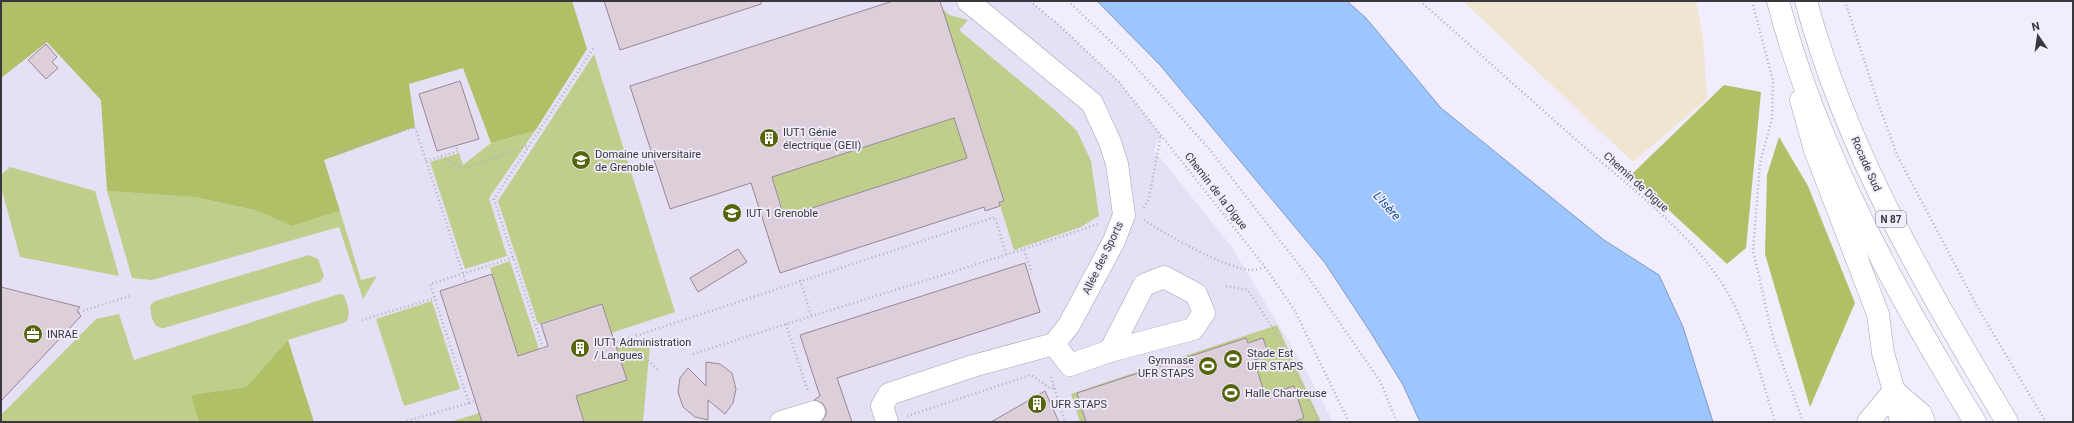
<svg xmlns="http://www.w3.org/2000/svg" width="2074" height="423" viewBox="0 0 2074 423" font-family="Roboto,sans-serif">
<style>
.built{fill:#e5e0f6}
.industrial{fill:#efe5d0}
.green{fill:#c0ce8b}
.forest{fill:#afc067}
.water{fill:#9dc6ff;stroke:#7f9bc5}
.building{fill:#ddcfd9;stroke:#978993;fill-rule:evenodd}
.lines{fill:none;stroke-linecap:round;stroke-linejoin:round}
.minor-casing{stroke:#a4a0af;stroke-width:23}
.highway-casing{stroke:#a4a0af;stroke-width:23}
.path{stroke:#b3b0bc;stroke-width:2.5;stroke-dasharray:1 3;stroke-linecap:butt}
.minor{stroke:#fff;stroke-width:22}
.highway{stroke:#fff;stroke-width:22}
.labels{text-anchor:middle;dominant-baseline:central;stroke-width:3.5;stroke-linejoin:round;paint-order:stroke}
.shield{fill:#f1edfc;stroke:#706e76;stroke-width:1}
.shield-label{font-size:10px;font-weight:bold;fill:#39373d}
.poi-label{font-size:11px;fill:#39373d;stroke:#f1edfc;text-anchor:start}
.street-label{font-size:11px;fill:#39373d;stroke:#f1edfc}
.water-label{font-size:12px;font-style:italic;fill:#034a9a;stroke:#f1edfc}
</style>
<rect width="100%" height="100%" fill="#f1edfc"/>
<path class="built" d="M1 1H1030L1061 27 1119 82 1161 135 1154 150 1231 246 1306 370 1333 422H1Z"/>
<path class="industrial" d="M1463 1H1696L1703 38 1707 99 1633 162Z"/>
<g class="green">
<path d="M942 8 949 15 968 20 959 30 1055 110 1077 131 1091 161 1099 216 1081 227 1014 250 999 202 1004 200Z"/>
<path d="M594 54 675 312 611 333 602 304 538 324 498 201Z"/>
<path d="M954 118 967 158 785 217 772 177Z"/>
<path d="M535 131 489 198 507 256 465 269 430 162 459 153 463 165 491 143Z"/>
<path d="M10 167 95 191 119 276 20 257 1 187V175Z"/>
<path d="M107 191 195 197 258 211 292 226 340 211 361 280 377 276 363 299 339 227 152 280 132 278Z"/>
<path d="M309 255 318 259 324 276 320 282 164 328C153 329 151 316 150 306L155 301Z"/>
<path d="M510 261 539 349 518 356 490 268Z"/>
<path d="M339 294 344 295C347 305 352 313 346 322L288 340 246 387 192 395 199 422H1V415L96 319 119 314 134 360Z"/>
<path d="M432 301 460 389 404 406 376 319Z"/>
<path d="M1277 325 1321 422H1080L1071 394Z"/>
<path d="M638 339 646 340 650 345 643 422H584L576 396 616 347Z"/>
<path d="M479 413 482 422H450Z"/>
</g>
<g class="forest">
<path d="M1 1H572L587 49 535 131 491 143 463 68 409 84 415 127 324 160 340 211 292 226 258 211 195 197 107 191 101 100 47 42 1 78Z"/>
<path d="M1724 85 1761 92 1746 248 1727 264 1631 175Z"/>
<path d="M1779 137 1808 186 1855 303 1810 407 1765 254 1767 175Z"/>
<path d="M288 340 314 422H199L191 395 246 387Z"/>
</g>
<path class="water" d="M1097 1H1347L1366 18 1441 108 1604 240 1659 275 1683 327 1713 422H1420L1403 385 1371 333 1325 263 1160 65Z"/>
<g class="building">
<path d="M604 1H761V4L620 50Z"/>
<path d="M893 1H940L1004 201 999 202 1000 206 985 211 984 207 780 273 751 183 670 209 630 86ZM954 118 967 158 784 217 772 177Z"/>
<path d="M46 44 57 57 52 62 58 68 46 79 28 60Z"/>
<path d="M460 81 479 139 437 151 419 94Z"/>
<path d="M738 249 747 262 698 292 690 278Z"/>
<path d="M1025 263 1040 312 837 378 852 422H821L826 415V409L822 403 814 400 820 396 800 335Z"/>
<path d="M492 274 518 356 548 346 541 324 602 304 627 380 576 396 584 422H482L440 291Z"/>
<path d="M1 287 80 307 77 311 81 316 1 401Z"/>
<path d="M1246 338 1248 343 1263 338 1269 355 1254 360 1265 395 1294 386 1304 418 1293 422H1086L1077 393Z"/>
<path d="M706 362 720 364 732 373 736 389 733 403 725 414 708 400V420L695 417 683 407 678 392 680 378 688 368 706 386Z"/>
<path d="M1045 391 1059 422H991Z"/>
</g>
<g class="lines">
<defs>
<g id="minor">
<path d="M1801 100 1815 150 1878 314 1883 353 1894 391 1901 422"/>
<path d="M1054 344 1070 365 1110 351 1193 329 1204 313 1196 294 1164 277 1144 285 1110 351"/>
<path d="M1894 391 1921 414 1924 422"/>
<path d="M781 422 814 412"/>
<path d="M887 422 882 406 889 394 973 366 1054 344 1069 325 1114 241 1124 215 1117 164 1110 142 1092 103 968 1"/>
<path d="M1868 422 1894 391"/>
</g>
<g id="highway">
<path d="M1778 1C1818 153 1894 289 1975 422"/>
<path d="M1806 1C1847 153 1927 288 2007 422"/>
</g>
</defs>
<use href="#minor" class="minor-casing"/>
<use href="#highway" class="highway-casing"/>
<g class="path">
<path d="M1030 1 1061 27 1119 82 1265 267 1295 311 1349 422"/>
<path d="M1068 1 1126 56 1210 150 1306 274 1380 381 1397 422"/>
<path d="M1420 1C1477 51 1533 102 1590 152 1638 194 1699 240 1730 297 1751 336 1762 380 1775 422"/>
<path d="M1752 1 1773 81 1772 119 1760 163 1753 250 1772 334 1803 422"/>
<path d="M1845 1 1878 103 1898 157 1978 308 2046 422"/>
<path d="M328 155 415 127 466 283"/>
<path d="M441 156 463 169 529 145"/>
<path d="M426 161 458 151 456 146"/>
<path d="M1144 208 1149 198 1161 135"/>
<path d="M1144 220C1165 234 1230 271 1253 270 1257 270 1262 268 1265 267"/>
<path d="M1024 250 1032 273"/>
<path d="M800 280 811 315"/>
<path d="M1226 286 1248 290 1279 338 1319 422"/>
<path d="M79 312 130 296"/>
<path d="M362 320 435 298"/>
<path d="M786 324 808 392"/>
<path d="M624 339 658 370"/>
<path d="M617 342 995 217 1006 254"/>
<path d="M543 348 494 199 595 46"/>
<path d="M693 354C828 310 964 270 1098 224"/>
<path d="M1051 377 1065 422"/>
<path d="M469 403 475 401"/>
<path d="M907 416 1031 375 1050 388H1054"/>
<path d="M407 421 469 403 430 284 513 258"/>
<path d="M381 422H383"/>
</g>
<use href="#minor" class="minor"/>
<use href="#highway" class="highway"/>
</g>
<defs>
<symbol id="building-disc" viewBox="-11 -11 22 22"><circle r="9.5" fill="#54650c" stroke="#f1edfc"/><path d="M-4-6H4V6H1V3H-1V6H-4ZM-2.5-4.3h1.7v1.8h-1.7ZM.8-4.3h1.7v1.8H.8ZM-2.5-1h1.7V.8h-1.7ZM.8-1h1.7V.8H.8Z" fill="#fff"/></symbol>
<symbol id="university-disc" viewBox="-11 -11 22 22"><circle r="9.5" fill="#54650c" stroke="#f1edfc"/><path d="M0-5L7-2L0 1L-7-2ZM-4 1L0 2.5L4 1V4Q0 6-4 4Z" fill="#fff"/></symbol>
<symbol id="office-disc" viewBox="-11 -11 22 22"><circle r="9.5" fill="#54650c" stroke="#f1edfc"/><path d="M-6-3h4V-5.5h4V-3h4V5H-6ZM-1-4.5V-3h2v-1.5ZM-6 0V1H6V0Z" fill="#fff"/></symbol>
<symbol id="stadium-disc" viewBox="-11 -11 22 22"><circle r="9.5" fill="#54650c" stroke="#f1edfc"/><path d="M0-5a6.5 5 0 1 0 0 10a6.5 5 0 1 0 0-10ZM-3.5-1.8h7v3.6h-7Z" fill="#fff"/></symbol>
</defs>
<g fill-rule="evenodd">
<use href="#building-disc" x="758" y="127" width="22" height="22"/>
<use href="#university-disc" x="570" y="149" width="22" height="22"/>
<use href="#university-disc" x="721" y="202" width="22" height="22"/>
<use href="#office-disc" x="22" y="323" width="22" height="22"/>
<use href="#building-disc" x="569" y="337" width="22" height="22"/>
<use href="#stadium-disc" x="1222" y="348" width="22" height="22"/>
<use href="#stadium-disc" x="1197" y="355" width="22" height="22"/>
<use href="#stadium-disc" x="1220" y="382" width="22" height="22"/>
<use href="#building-disc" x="1026" y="393" width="22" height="22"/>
</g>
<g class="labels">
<rect class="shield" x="1876" y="211" width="30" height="16" rx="3"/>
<g class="shield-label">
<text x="1891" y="219">N 87</text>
</g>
<g class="poi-label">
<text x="783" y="132">IUT1 Génie<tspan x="783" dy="13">électrique (GEII)</tspan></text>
<text x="595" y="154">Domaine universitaire<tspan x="595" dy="13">de Grenoble</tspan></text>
<text x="746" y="213">IUT 1 Grenoble</text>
<text x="47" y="334">INRAE</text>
<text x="594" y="342">IUT1 Administration<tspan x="594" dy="13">/ Langues</tspan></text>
<text x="1247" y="353">Stade Est<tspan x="1247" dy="13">UFR STAPS</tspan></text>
<text x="1194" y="360" text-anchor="end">Gymnase<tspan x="1194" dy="13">UFR STAPS</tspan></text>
<text x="1245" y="393">Halle Chartreuse</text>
<text x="1051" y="404">UFR STAPS</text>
</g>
<g class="street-label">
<text transform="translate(1866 164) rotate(66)">Rocade Sud</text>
<text transform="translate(1636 182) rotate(42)">Chemin de Digue</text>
<text transform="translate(1216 191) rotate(52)">Chemin de la Digue</text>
<text transform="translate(1103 258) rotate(-64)">Allée des Sports</text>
</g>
<g class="water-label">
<text transform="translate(1387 206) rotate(48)">L'Isère</text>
</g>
</g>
<rect width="2074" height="423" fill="none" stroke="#39373d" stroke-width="4"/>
<g transform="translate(2038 36) rotate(347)" stroke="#f1edfc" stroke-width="3" paint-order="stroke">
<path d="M0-3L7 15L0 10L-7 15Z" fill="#39373d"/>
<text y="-6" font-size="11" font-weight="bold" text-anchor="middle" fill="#39373d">N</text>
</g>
</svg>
